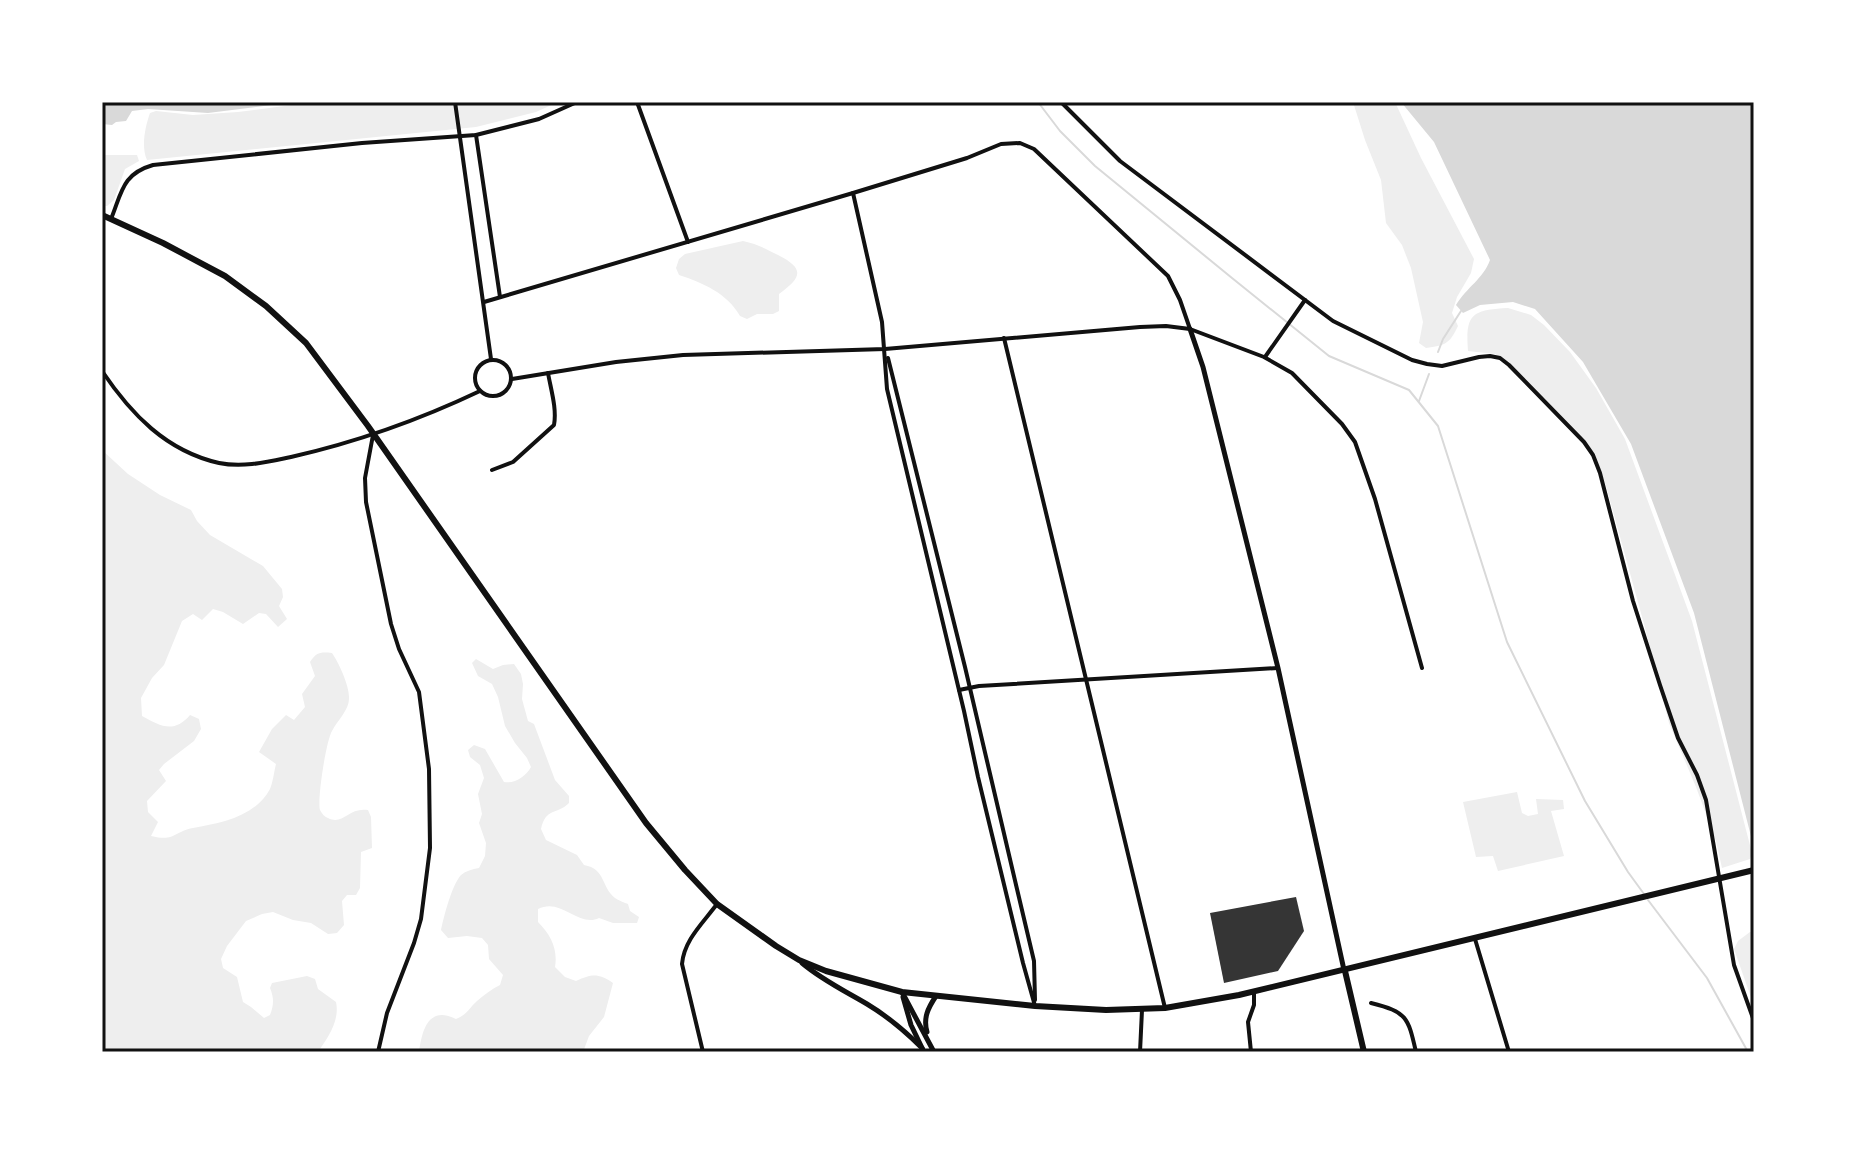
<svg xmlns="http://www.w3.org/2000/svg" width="1856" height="1154" viewBox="0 0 1856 1154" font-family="'Sofia Sans Condensed',sans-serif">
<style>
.green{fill:#eee}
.water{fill:#d9d9d9}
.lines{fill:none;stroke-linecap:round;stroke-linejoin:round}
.stream{stroke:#d9d9d9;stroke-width:2}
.building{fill:#353535}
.minor{stroke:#111;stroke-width:4}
.tertiary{stroke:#111;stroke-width:4}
.secondary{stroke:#111;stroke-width:5}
.primary{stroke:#111;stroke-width:6}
.neatline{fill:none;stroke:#111;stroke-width:3}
</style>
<rect width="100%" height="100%" fill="#fff"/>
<g class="green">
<path d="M315 102H558L536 112 476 127 147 160C141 147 145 127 150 113L156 111 193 115 238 112Z"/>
<path d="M1353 102H1395L1421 158 1474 259 1471 273 1457 297 1452 313 1458 326C1449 345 1445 345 1426 348L1419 343 1423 322 1411 268 1402 245 1386 223 1381 180 1365 140Z"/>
<path d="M102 155H137L139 161 125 169 114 200 107 206H102Z"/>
<path d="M743 241C757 244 766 249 778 255 806 269 801 278 779 294V311L773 314H757L747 319 740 316C727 293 703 283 679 275L676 268 679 259 685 254Z"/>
<path d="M1508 308 1531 315 1544 325 1570 352 1596 388 1625 439 1692 621 1752 853 1750 859 1722 868 1716 841 1696 787 1669 723 1644 624 1606 486 1595 454 1509 363 1495 354 1468 351C1465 313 1473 310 1508 308Z"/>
<path d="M102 450 128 474 160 495 191 510 197 521 210 535 263 566 282 589 283 597 279 606 287 619 278 627 266 614 259 613 243 624 223 612 213 609 202 620 193 614 182 621 164 665 152 678 141 698 142 716C160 726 174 734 190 715L199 719 201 729 194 741 164 764 159 770 166 781 147 801 148 812 158 822 151 836C175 842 173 832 193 828 221 823 255 817 270 789 273 782 274 772 276 764L259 752 272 729 286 715 294 720 305 707 302 694 315 676 310 662C317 652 320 652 332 653 339 663 350 687 349 699 349 710 337 721 332 731 326 741 317 800 320 810 322 814 325 817 328 818 343 826 348 807 368 810L371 817 372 848 361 852 360 888 356 895H347L342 901 344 925 337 933 328 934 311 923 293 920 273 912 262 914 246 921 227 946 221 959 223 968 237 977 243 1002 251 1007 264 1018 270 1015C274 1004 274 998 270 988L272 983 307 976 315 979 318 989 336 1002C340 1021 328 1037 318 1052H102Z"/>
<path d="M476 659 493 669 503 665 514 664 521 674 523 684 522 699 528 721 534 724 555 780 569 796V803C557 815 546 807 541 829L546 840 577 855 584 865C606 869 601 887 615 898 618 900 625 903 628 904L630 911 639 917 637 923H613L599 918C579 928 561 897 538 909V922C551 935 558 949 555 967L565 977 576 981C592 974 598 973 613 983L604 1017 589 1036 583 1052H419C422 1031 428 1005 456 1019 467 1015 469 1008 477 1001 484 995 492 989 500 985L503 975 489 959 488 945 482 938 467 936 448 938 441 930C444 916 452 885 461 875 466 871 472 869 479 868L485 856 486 843 479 823 482 814 478 794 484 778 480 765 470 757 468 750 474 745 485 749 504 782C515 784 526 776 531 767L527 758 515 743 505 726 498 697 492 684 478 676 472 663Z"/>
<path d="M1517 792 1522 813 1528 816 1538 814 1536 799 1563 800 1564 809 1551 811 1564 856 1498 871 1493 856 1476 857 1463 802Z"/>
<path d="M1750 932H1754V1006L1734 949 1738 941Z"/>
</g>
<g class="water">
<path d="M102 102H295L208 113 148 109 132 111 126 121 116 122 112 125 102 124Z"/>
<path d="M1401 102H1754V848L1694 613 1631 444 1583 362 1535 309 1513 302 1480 305 1463 313 1456 305C1467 287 1483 279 1490 260L1434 142Z"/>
</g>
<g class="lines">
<g class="stream">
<path d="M1038 102 1060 131 1095 166 1232 278 1329 356 1409 390 1438 426 1507 642 1585 801 1628 872 1644 894"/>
<path d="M1438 352 1443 339 1461 311"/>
<path d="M1419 401 1429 374"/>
<path d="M1648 900 1707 978 1748 1052"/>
</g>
</g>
<path class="building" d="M1296 897 1304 931 1278 971 1224 983 1210 913Z"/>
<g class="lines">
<g class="minor">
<path d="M637 102 688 242"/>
<path d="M476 135 500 297"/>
<path d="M484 302 853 193 967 158 1001 144 1020 143 1034 149 1168 276 1180 300 1190 329 1264 357 1292 373 1342 424 1355 442 1375 499 1422 668"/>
<path d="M1004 338 1165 1008"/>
<path d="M1265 357 1305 300"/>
<path d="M492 470 513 462 554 425C557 409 551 390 548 373"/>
<path d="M959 690 979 686 1278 668"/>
<path d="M1475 939 1509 1052"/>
<path d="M1371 1003C1407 1012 1408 1017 1416 1052"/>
<path d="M703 1052 682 964C684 940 703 923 717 904"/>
<path d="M1140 1052 1142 1010"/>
<path d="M1251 1052 1248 1022 1254 1005V992"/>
</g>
<g class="tertiary">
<path d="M455 102 491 359"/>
<path d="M1061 102 1120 161 1333 321 1412 360 1427 364 1442 366 1479 357 1490 356 1500 358 1509 365 1584 442 1593 455 1600 473 1633 601 1660 685 1678 738 1697 775 1706 800 1734 965 1754 1021"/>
<path d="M853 193 882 322 887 389 964 711 978 777 1023 963 1035 1006"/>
<path d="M111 219C122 192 122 174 153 165L362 143 476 135 539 119 577 102"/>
<path d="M888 358 965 667 1017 889 1034 961 1035 1000"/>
<circle cx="493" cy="378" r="18"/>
<path d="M102 371C131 414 166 451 219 463 243 468 267 462 291 457 357 442 419 420 480 391"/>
<path d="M512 379 616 362 683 355 885 349 1140 327 1166 326 1190 329"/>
<path d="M373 435 365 478 366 502 391 624 399 649 419 692 429 769 430 848 421 919 414 943 387 1013 378 1052"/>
</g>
<g class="secondary">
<path d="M1190 329 1203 367 1278 668 1344 970"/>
<path d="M802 963C822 980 845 991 867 1004 887 1016 906 1032 922 1048"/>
<path d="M902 992 934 1052"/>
<path d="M903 997 911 1025 924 1052"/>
<path d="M927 1032C923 1018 928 1008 936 996"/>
</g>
<g class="primary">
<path d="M102 215 163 243 225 276 266 306 306 343 368 426 646 823 685 870 717 904 776 946 799 960 826 971 902 992 1035 1006 1106 1010 1165 1008 1239 995 1754 870"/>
<path d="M1345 971 1364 1052"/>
</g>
</g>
<rect width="1856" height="1154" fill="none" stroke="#ffffff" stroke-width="208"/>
<rect x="104" y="104" width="1648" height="946" class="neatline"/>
</svg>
